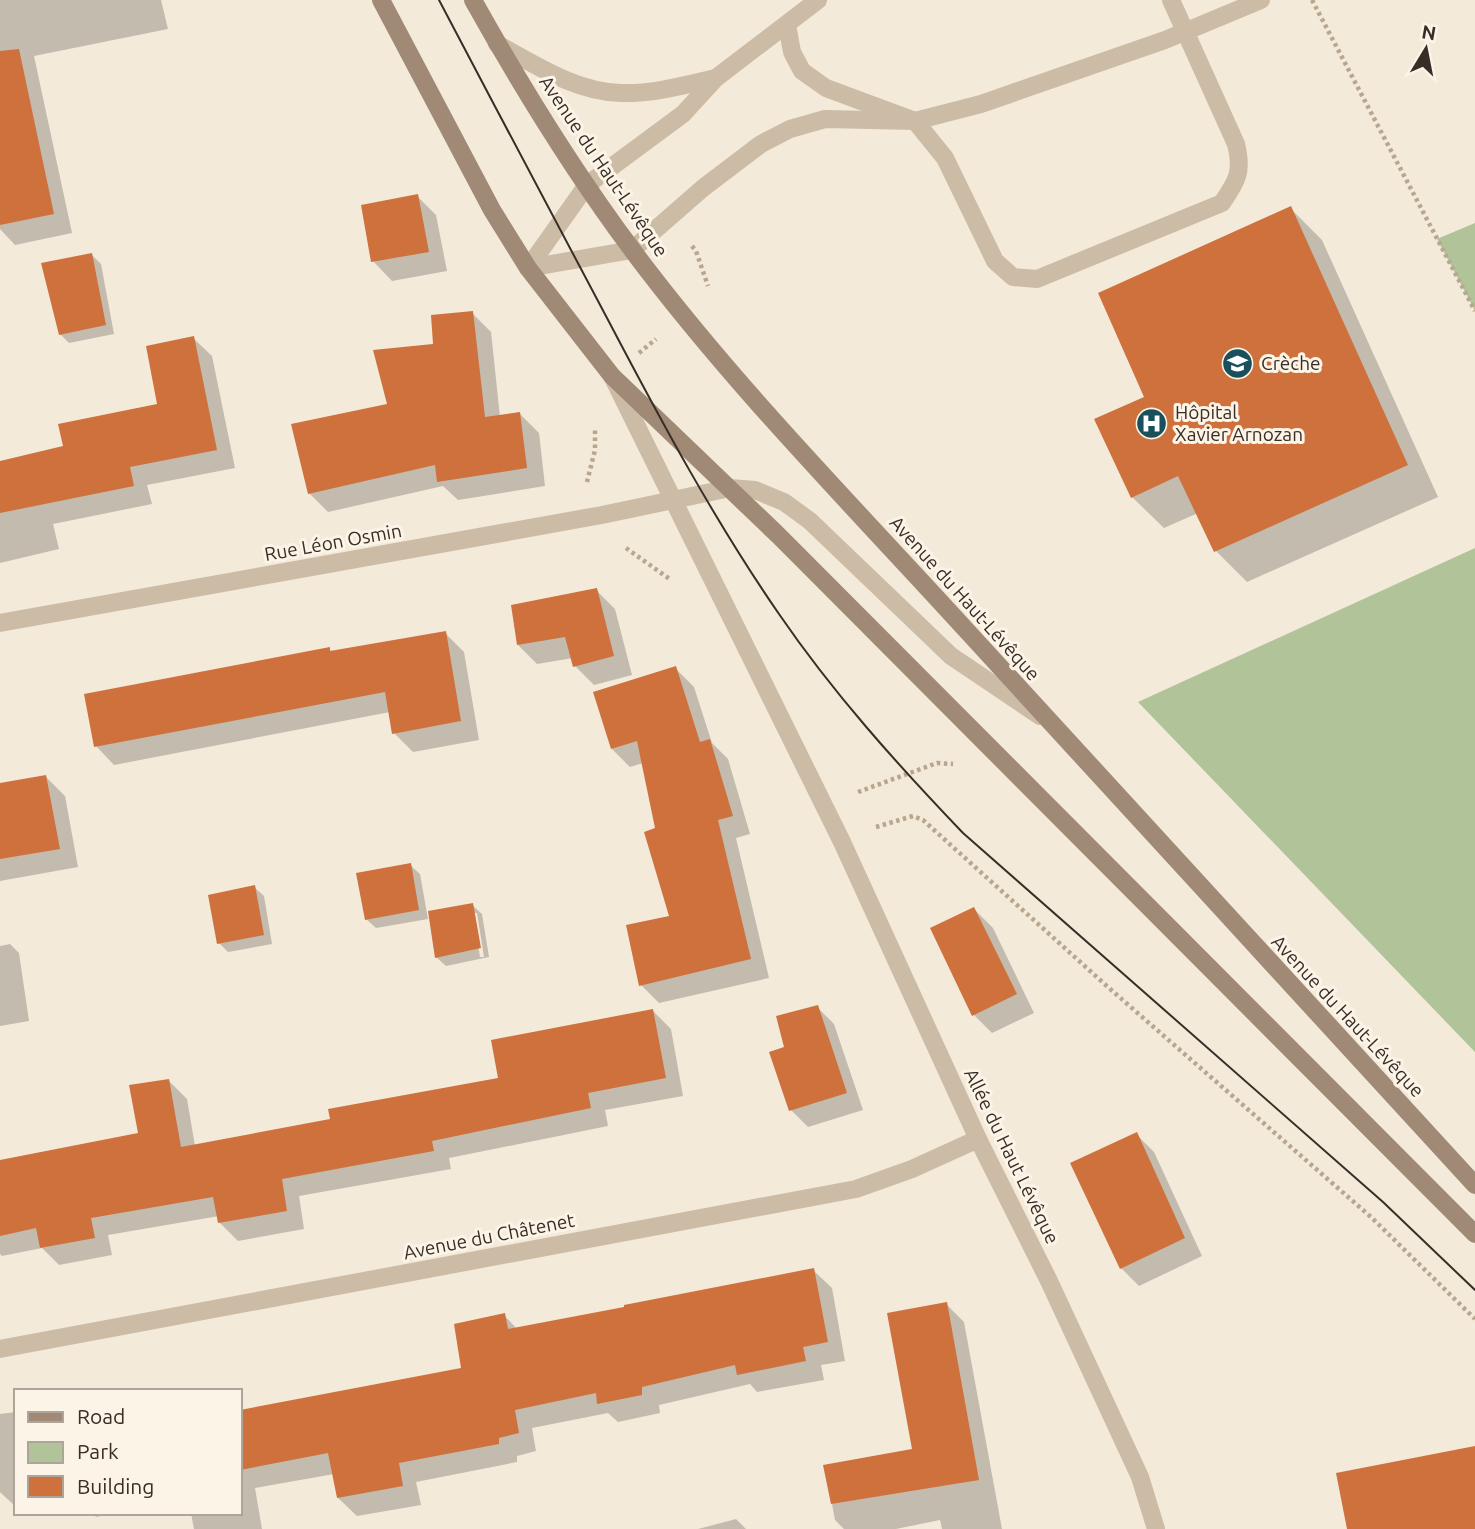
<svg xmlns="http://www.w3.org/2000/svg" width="1475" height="1529" viewBox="0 0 1475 1529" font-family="Ubuntu,sans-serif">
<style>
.green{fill:#b0c399}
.shadow{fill:#0003;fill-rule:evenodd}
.building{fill:#ce713d}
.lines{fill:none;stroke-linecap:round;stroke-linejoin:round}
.path{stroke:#b8a68f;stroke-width:4.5;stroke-dasharray:3.5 3.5;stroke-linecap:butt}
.lane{stroke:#ccbca5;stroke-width:18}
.street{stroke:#ccbca5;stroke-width:18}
.secondary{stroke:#a08a76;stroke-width:18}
.tram{stroke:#382e27;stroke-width:2}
.labels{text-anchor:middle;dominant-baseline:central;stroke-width:6;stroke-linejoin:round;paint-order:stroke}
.street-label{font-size:19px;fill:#382e27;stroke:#fbf4e7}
.poi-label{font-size:19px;fill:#382e27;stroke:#fbf4e7;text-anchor:start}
</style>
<rect width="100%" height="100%" fill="#f3eada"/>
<g class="green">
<path d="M1475 223V311L1437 239Z"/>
<path d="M1475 548V1052L1138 702Z"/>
</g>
<g class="shadow">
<path d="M0 0H161L168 29 34 56 72 233 15 245 0 229Z"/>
<path d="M417 196 436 215 447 271 392 281 373 261Z"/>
<path d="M1290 208 1322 240 1438 497 1247 582 1216 551 1198 513 1164 528 1132 497Z"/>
<path d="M92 255 101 264 114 334 69 343 60 334Z"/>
<path d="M472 313 491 332 500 417 520 414 539 433 545 486 458 500 443 486 328 512 309 493Z"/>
<path d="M193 338 212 356 235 468 147 485 152 504 53 524 59 549 0 563V463L65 448 159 405Z"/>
<path d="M596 590 615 609 632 675 594 685 575 666 573 658 537 664 518 645Z"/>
<path d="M445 633 464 652 479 740 413 752 394 733 390 712 114 765 96 746 329 649 333 653Z"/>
<path d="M675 668 694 687 712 743 728 759 750 834 736 838 769 978 659 1003 641 985 671 917 657 830 643 763 630 767 612 749Z"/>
<path d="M46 777 65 796 78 867 0 881V785Z"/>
<path d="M410 865 420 874 428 919 376 928 366 919Z"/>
<path d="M254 887 264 896 272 944 228 952 219 943Z"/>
<path d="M472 905 482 914 489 957 446 966 436 957ZM473 913H477L484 957H480Z"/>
<path d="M974 909 993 928 1034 1013 992 1033 973 1014Z"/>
<path d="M10 944 19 953 29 1021 0 1026V946Z"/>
<path d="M817 1007 834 1024 863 1110 808 1127 791 1110 786 1048Z"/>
<path d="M653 1011 671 1029 683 1096 605 1110 608 1126 449 1158 451 1169 299 1196 304 1229 238 1241 220 1223 219 1216 108 1235 112 1255 59 1265 42 1248 2 1256 0 1254V1161L140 1135 169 1081 187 1099 195 1146 332 1121 500 1079Z"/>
<path d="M1136 1134 1154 1152 1202 1256 1139 1286 1121 1268Z"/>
<path d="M813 1270 832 1288 845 1361 821 1365 824 1380 757 1392 750 1384 659 1405 660 1413 618 1422 608 1413 532 1428 536 1451 517 1456V1462L416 1482 421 1505 357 1516 338 1498 334 1474 255 1488 262 1529H194L191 1513H240V1411L463 1369 504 1315 517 1329Z"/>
<path d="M946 1304 964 1322 1002 1529H942L940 1520 896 1529H844L835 1520 825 1466 914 1451Z"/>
<path d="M16 1412V1507L0 1492V1414Z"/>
<path d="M93 1513H115L96 1517Z"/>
<path d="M736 1519 746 1529H698Z"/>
</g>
<g class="building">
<path d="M19 49 54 214 0 225V51Z"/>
<path d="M418 194 429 252 371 262 361 205Z"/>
<path d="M1291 206 1408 465 1214 552 1178 476 1131 498 1094 419 1144 397 1098 293Z"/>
<path d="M92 253 106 325 59 335 41 263Z"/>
<path d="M473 311 485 417 520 412 527 468 437 482 435 465 308 494 291 424 387 404 373 350 433 344 431 315Z"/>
<path d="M194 336 217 450 130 467 134 486 0 513V461L63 446 58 424 157 404 146 346Z"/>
<path d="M597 588 614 656 573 667 565 637 517 645 511 605Z"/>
<path d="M446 631 461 721 392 734 385 692 94 747 84 694 330 647V651Z"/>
<path d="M676 666 700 742 710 739 733 816 718 820 751 959 639 986 626 925 669 916 644 832 655 828 637 741 611 749 593 692Z"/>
<path d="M46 775 60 849 0 859V783Z"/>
<path d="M411 863 419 910 365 920 356 873Z"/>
<path d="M255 885 264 935 217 944 208 895Z"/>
<path d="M473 903 481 948 435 958 428 911Z"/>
<path d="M974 907 1017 994 972 1016 930 928Z"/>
<path d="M818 1005 847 1093 789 1111 769 1052 784 1047 776 1016Z"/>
<path d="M653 1009 666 1078 588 1093 591 1108 432 1141 434 1151 282 1179 287 1211 218 1223 213 1197 91 1218 95 1238 40 1248 36 1228 0 1236V1160L138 1133 129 1085 169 1079 181 1147 330 1119 328 1109 498 1078 491 1040Z"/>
<path d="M1137 1132 1185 1238 1120 1269 1070 1163Z"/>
<path d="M814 1268 828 1342 803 1347 806 1361 737 1375 735 1365 642 1387V1395L597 1404 596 1393 515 1410 519 1433 499 1438V1444L399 1463 403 1486 337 1498 328 1453 240 1470V1410L461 1368 454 1324 505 1313 508 1329 624 1307V1305Z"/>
<path d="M947 1302 979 1480 831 1504 823 1465 912 1449 887 1313Z"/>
<path d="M1475 1446V1529H1347L1336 1473Z"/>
</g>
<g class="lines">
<g class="path">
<path d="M1312 0 1475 311"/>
<path d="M692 246 696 251 708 286"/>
<path d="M639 353 656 339"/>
<path d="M587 482 595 450V429"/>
<path d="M626 548 671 580"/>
<path d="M858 792 937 763 953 764"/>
<path d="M876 827 913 816 923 820 1109 988 1371 1217 1475 1319"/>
</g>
<g class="lane">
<path d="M787 25 792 52 802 71 826 88 915 121 945 158 995 261 1013 277 1037 279 1222 203C1237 181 1243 172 1236 144L1171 0"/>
<path d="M497 44C536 65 576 92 621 93 653 94 685 85 716 78"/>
<path d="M528 268 632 250 703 188 761 144 790 129 825 119 915 121 981 104 1165 40 1261 0"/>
<path d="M528 268 587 185 683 114 716 78 818 0"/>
</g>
<g class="street">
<path d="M613 378 842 842 978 1139 1049 1281 1140 1477 1156 1529"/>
<path d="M0 623 602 515 730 488 755 490 784 502 810 521 951 656 1040 716"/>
<path d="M0 1349 856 1189 912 1169 978 1139"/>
</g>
<g class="secondary">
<path d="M381 0 492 210 528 268 612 376 778 535 1475 1234"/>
<path d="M473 0C521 86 574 172 633 251 734 386 854 507 968 632 1137 816 1306 1001 1475 1185"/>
</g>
<path class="tram" d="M439 0C495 106 550 212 607 318 660 419 714 520 779 614 833 693 897 764 963 833L1383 1202 1475 1290"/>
</g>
<defs>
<symbol id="school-disc" viewBox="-11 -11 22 22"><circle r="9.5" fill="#19505c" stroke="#fbf4e7"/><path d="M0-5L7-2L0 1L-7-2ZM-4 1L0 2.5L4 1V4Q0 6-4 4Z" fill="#fff"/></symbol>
<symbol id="hospital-disc" viewBox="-11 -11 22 22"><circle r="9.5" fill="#19505c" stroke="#fbf4e7"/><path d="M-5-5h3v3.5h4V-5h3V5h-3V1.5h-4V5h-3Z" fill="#fff"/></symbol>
</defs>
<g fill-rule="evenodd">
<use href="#school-disc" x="1220" y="346" width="35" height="35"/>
<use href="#hospital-disc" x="1134" y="406" width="35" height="35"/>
</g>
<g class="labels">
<g class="street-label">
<text transform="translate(604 166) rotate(56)">Avenue du Haut-Lévêque</text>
<text transform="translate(333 542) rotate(-10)">Rue Léon Osmin</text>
<text transform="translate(965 598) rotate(48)">Avenue du Haut-Lévêque</text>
<text transform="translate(1348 1016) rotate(47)">Avenue du Haut-Lévêque</text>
<text transform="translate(1012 1156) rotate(64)">Allée du Haut Lévêque</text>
<text transform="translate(489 1236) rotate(-11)">Avenue du Châtenet</text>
</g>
<g class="poi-label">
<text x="1261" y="363">Crèche</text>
<text x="1175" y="412">Hôpital<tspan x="1175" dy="22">Xavier Arnozan</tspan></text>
</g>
</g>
<rect x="14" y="1389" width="228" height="126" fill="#fbf4e7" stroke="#ada59a" stroke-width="2"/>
<rect x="28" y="1412" width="35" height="10" fill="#a08a76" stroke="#ada59a" stroke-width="2"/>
<text x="77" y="1424" font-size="21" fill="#382e27">Road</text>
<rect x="28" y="1442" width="35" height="21" fill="#b0c399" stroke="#ada59a" stroke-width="2"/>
<text x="77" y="1459" font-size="21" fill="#382e27">Park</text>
<rect x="28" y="1476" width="35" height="21" fill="#ce713d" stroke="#ada59a" stroke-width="2"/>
<text x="77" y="1494" font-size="21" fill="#382e27">Building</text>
<g transform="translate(1426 49) rotate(10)" stroke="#fbf4e7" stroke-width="5" paint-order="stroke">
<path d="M0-5L12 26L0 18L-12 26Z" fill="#382e27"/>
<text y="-10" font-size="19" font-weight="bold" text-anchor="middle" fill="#382e27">N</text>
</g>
</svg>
